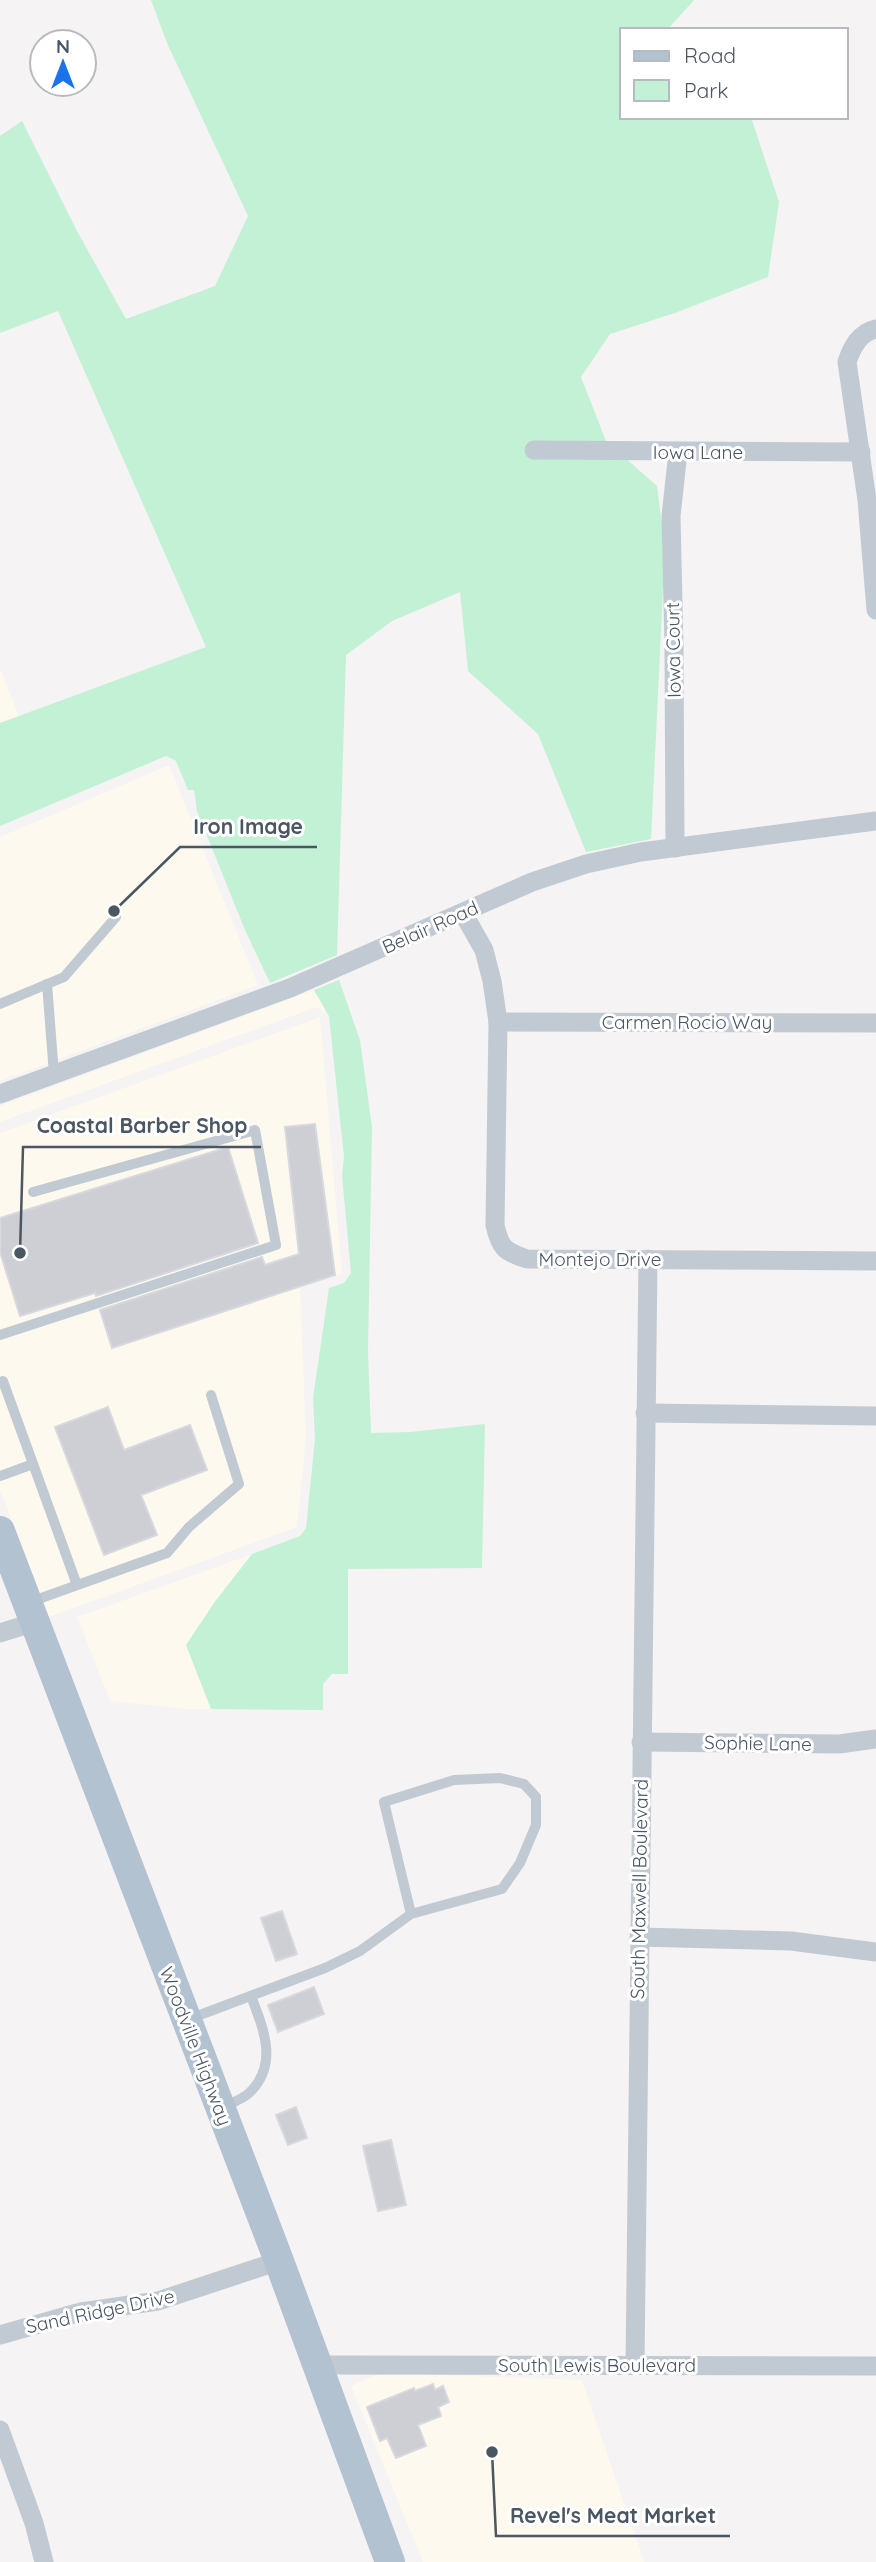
<svg xmlns="http://www.w3.org/2000/svg" width="876" height="2562" viewBox="0 0 876 2562" font-family="Quicksand,sans-serif">
<style>
.commercial{fill:#fdf9ef}
.green{fill:#c3f1d5}
.building{fill:#cdcfd5;stroke:#d7d9de;stroke-width:2}
.lines{fill:none;stroke-linecap:round;stroke-linejoin:round}
.lane{stroke:#c1cad2;stroke-width:10}
.street{stroke:#c1cad2;stroke-width:19}
.primary{stroke:#b3c2d1;stroke-width:30}
.labels{text-anchor:middle;dominant-baseline:central;stroke-width:6;stroke-linejoin:round;paint-order:stroke}
.street-label{font-size:19px;fill:#4a5661;stroke:#fff}
.leader{fill:none;stroke:#4a5661;stroke-width:2.5}
.callout-dot{fill:#4a5661;stroke:#fff;stroke-width:2.5}
.callout-label{font-size:21px;text-anchor:middle;font-weight:bold;fill:#4a5661;stroke:#fff;stroke-width:6;stroke-linejoin:round;paint-order:stroke}
</style>
<rect width="100%" height="100%" fill="#f5f3f3"/>
<g class="commercial">
<path d="M0 668 19 716 0 723Z"/>
<path d="M169 765 258 985 0 1081V837Z"/>
<path d="M314 990 324 1007 325 1014 317 1007 0 1122V1106Z"/>
<path d="M320 1017 342 1274 300 1288 306 1438 297 1527 49 1617 0 1490V1133Z"/>
<path d="M252 1554 214 1603 186 1645 211 1709H185L110 1701 77 1617Z"/>
<path d="M379 2373 582 2380 644 2562H423L351 2386Z"/>
</g>
<g class="green">
<path d="M151 0H694L667 30H622V117H751L779 202 768 277 675 313 610 334 581 377 606 441 657 486 665 548 651 839 586 852 538 734 468 671 460 592 392 621 346 655 337 955 270 983 245 930 197 811 194 790H188L176 761 166 756 0 826V723L206 647 58 311 0 333V136L22 121 77 231 126 319 215 286 248 216 167 43Z"/>
<path d="M339 980 360 1040 372 1127 368 1352 371 1433 410 1432 485 1424 482 1568 348 1569V1674H332L323 1684V1710L211 1709 186 1645 214 1603 252 1554 300 1536 306 1528 315 1439 313 1398 329 1288 344 1283 351 1273 342 1175 344 1157 329 1016 314 990Z"/>
</g>
<g class="building">
<path d="M315 1124 335 1275 112 1348 100 1310 262 1257 265 1265 299 1254 285 1127Z"/>
<path d="M228 1147 258 1243 96 1296 95 1293 20 1316 0 1252V1218Z"/>
<path d="M108 1407 124 1450 190 1425 207 1470 141 1495 157 1535 104 1555 55 1427Z"/>
<path d="M282 1911 297 1954 276 1961 261 1918Z"/>
<path d="M314 1987 324 2014 278 2032 268 2005Z"/>
<path d="M296 2107 307 2138 288 2145 276 2115Z"/>
<path d="M391 2140 406 2205 378 2211 363 2146Z"/>
<path d="M433 2384 435 2390 443 2386 449 2402 438 2407 441 2416 418 2425 426 2446 396 2458 387 2438 380 2441 367 2407 414 2388 415 2391Z"/>
</g>
<g class="lines">
<g class="lane">
<path d="M47 984 54 1074"/>
<path d="M0 1004 64 977 116 917"/>
<path d="M0 1335 276 1245 255 1130 33 1192"/>
<path d="M3 1381 77 1585"/>
<path d="M0 1476 33 1464"/>
<path d="M30 1602 167 1553 189 1527 239 1484 211 1395"/>
<path d="M189 2019 325 1968 360 1951 411 1914 502 1889 520 1863 536 1825V1797L524 1784 500 1778 454 1780 384 1802 411 1914"/>
<path d="M224 2107C231 2103 242 2099 248 2094 280 2065 263 2028 251 1996"/>
</g>
<g class="street">
<path d="M876 329C859 333 852 347 847 362L867 500 876 610"/>
<path d="M534 450 861 452"/>
<path d="M675 848 674 647 671 516 678 452"/>
<path d="M463 913 484 950 492 981 498 1022 495 1225C500 1248 505 1252 527 1259L876 1261"/>
<path d="M498 1022 876 1023"/>
<path d="M0 1094 290 988 532 882 586 864 641 852 876 821"/>
<path d="M645 1413 876 1416"/>
<path d="M0 1633 35 1622"/>
<path d="M641 1742 839 1744 876 1739"/>
<path d="M639 1937 791 1941 876 1952"/>
<path d="M0 2335 81 2312 158 2301 279 2261"/>
<path d="M318 2365 876 2366"/>
<path d="M635 2365 648 1259"/>
<path d="M0 2430 34 2523 44 2562"/>
</g>
<path class="primary" d="M0 1531 279 2261 390 2562"/>
</g>
<g class="labels">
<g class="street-label">
<text x="698" y="452">Iowa Lane</text>
<text transform="translate(673 650) rotate(-91)">Iowa Court</text>
<text transform="translate(430 927) rotate(-24)">Belair Road</text>
<text x="687" y="1022">Carmen Rocio Way</text>
<text x="600" y="1259">Montejo Drive</text>
<text transform="translate(758 1743) rotate(1)">Sophie Lane</text>
<text transform="translate(639 1889) rotate(-89)">South Maxwell Boulevard</text>
<text transform="translate(196 2046) rotate(69)">Woodville Highway</text>
<text transform="translate(100 2311) rotate(-12)">Sand Ridge Drive</text>
<text x="597" y="2365">South Lewis Boulevard</text>
</g>
</g>
<path class="leader" d="M114 911L180 847H317M20 1253L23 1147H261M492 2452L496 2536H730"/>
<g class="callout-dot">
<circle cx="114" cy="911" r="7"/>
<circle cx="20" cy="1253" r="7"/>
<circle cx="492" cy="2452" r="7"/>
</g>
<g class="callout-label">
<text x="248" y="834">Iron Image</text>
<text x="142" y="1133">Coastal Barber Shop</text>
<text x="613" y="2523">Revel's Meat Market</text>
</g>
<rect x="620" y="28" width="228" height="91" fill="#ffffff" stroke="#b7bbc0" stroke-width="2"/>
<rect x="634" y="51" width="35" height="10" fill="#b3c2d1" stroke="#b7bbc0" stroke-width="2"/>
<text x="684" y="63" font-size="21" fill="#4a5661">Road</text>
<rect x="634" y="80" width="35" height="21" fill="#c3f1d5" stroke="#b7bbc0" stroke-width="2"/>
<text x="684" y="98" font-size="21" fill="#4a5661">Park</text>
<g transform="translate(63 63)"><circle r="33" fill="#ffffff" stroke="#b7bbc0" stroke-width="2"/>
<path d="M0-5L12 26L0 18L-12 26Z" fill="#1a73e8"/>
<text y="-10" font-size="19" font-weight="bold" text-anchor="middle" fill="#4a5661">N</text>
</g>
</svg>
